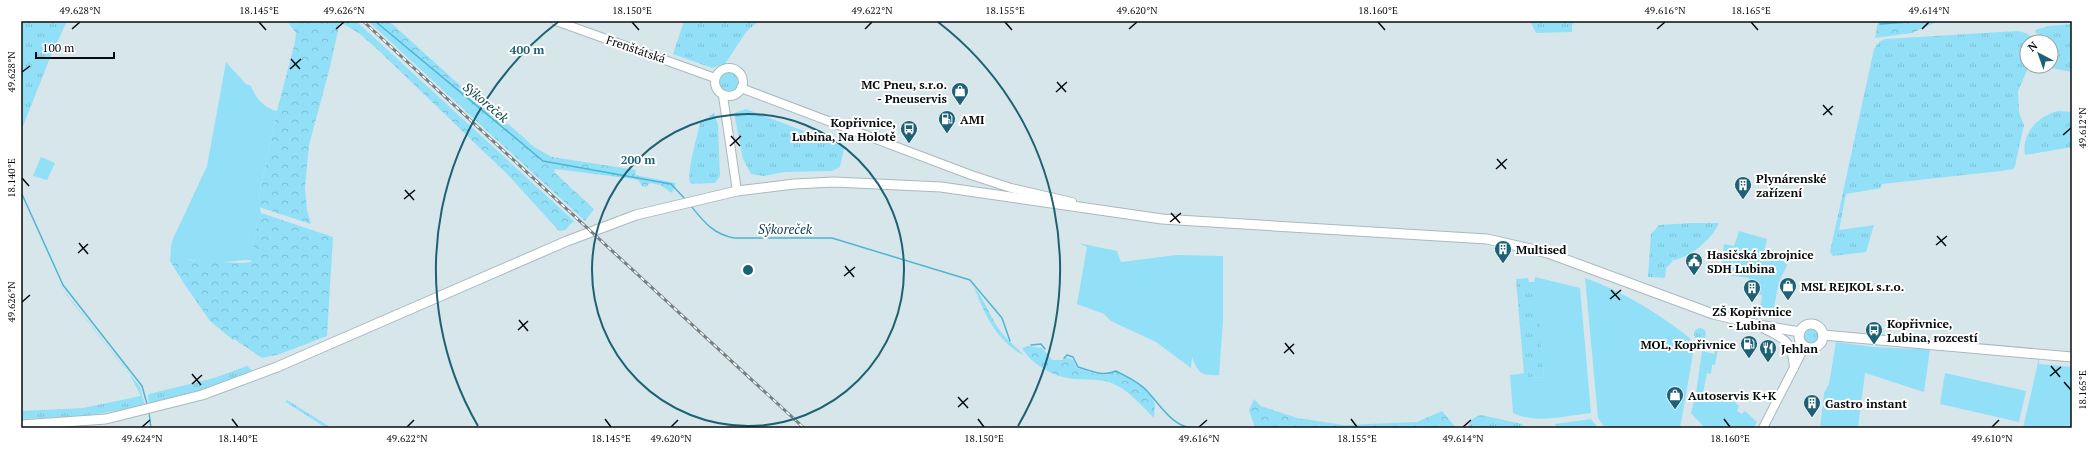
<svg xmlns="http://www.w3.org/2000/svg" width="2093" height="449" viewBox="0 0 2093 449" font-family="'PT Serif',serif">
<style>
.grass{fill:url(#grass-tufts)}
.forest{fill:url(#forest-crowns)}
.garden{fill:#91e0f8}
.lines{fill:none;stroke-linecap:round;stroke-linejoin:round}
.stream{stroke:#4eb5d2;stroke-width:1.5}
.secondary-casing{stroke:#aab9bd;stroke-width:10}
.primary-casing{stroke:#aab9bd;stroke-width:11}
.secondary{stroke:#fff;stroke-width:8}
.primary{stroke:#fff;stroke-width:9}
.rail-casing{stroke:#768084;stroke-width:3}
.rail{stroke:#fff;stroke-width:1.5;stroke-dasharray:4.5;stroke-linecap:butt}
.ticks{fill:none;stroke:#070c0e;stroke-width:1.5}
.ring{fill:none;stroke:#1e6174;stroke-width:2}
.labels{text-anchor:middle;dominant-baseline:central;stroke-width:4;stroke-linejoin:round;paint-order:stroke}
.street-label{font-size:12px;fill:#070c0e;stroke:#fff}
.poi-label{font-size:12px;font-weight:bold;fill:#070c0e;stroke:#fff;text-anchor:start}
.water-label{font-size:13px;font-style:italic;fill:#12404d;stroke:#fff}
.centre{fill:#1e6174;stroke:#fff;stroke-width:2}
.ring-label{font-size:12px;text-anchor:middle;font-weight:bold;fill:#1e6174;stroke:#fff;stroke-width:4;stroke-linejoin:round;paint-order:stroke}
.neatline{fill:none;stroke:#070c0e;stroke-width:1.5}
.ticks-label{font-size:10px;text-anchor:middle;fill:#070c0e}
</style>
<defs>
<pattern id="grass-tufts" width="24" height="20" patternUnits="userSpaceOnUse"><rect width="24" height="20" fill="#91e0f8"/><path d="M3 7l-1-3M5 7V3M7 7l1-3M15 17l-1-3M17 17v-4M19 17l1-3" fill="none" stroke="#7cbfd3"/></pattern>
<pattern id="forest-crowns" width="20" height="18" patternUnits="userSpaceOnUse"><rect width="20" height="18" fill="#91e0f8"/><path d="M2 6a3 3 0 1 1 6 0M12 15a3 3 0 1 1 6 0" fill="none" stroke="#7cbfd3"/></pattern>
</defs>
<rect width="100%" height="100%" fill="#d7e6eb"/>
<g class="grass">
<path d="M21 21H67L50 58 21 131Z"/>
<path d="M684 21H759L746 32 725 64 712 68 673 54Z"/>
<path d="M1530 21H1576L1572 25V32L1536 33Z"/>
<path d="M2072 24V72L2050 68 2048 66H2051V42H2045V37L2036 33 2035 30 2049 26Z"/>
<path d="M2017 31 2026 33 2030 36 2032 42H2027V66H2029L2018 91 2019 112 2024 125 2015 166 2013 169 2001 171 1882 184 1881 188 1846 194 1839 230 1874 225 1866 252 1833 256 1830 252 1874 49 1879 42 1885 39Z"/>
<circle cx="729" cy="82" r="10"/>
<path d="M746 109 843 146 844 149 840 167 832 171 785 172 763 176 751 174 743 159 734 113Z"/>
<path d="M2058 111 2072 112V147L2025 155C2021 133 2038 116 2058 111Z"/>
<path d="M714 113 718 125 720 176 715 183 691 184C685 176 698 134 700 123Z"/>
<path d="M1691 223H1719C1711 240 1693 255 1675 260L1672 259 1673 261 1666 268 1665 278 1648 277 1651 234 1659 225Z"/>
<path d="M1536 276 1544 377 1527 378 1524 374 1516 279 1528 278 1529 282H1534Z"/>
<path d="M56 277 69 297 140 387 145 406 84 416 21 419V411L83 408 141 396 130 375 69 298Z"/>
<circle cx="1700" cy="334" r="6"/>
<circle cx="1811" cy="336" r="8"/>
<path d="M247 366 253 371 205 389 149 405 148 395 149 394 214 378Z"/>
<path d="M287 400 332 428H326L286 402Z"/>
<path d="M1481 415 1522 424 1524 428H1468C1471 420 1473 417 1481 415Z"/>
</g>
<g class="forest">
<path d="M287 21H356L574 221 565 230 559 231 509 176 375 47 360 34 342 23 339 26 330 67 309 145 305 188 307 210 311 224 259 207 258 200 277 111 295 42 296 33Z"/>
<path d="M368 21H389L484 107 513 128 534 147 552 157 636 170 635 175 676 183 672 193 660 185 650 183 646 187 642 186 639 181 634 179 555 169 554 172 594 209 585 221Z"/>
<path d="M1878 21H1939L1912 33 1875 38Z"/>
<path d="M261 213 333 237 327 336 280 354 262 358 234 339 233 340 210 321 183 282 170 261 171 247 179 257 195 261 244 263 251 262 257 224Z"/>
<path d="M974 287C986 301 990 319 1002 333 1008 341 1018 348 1023 355 996 340 985 315 974 287Z"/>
<path d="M1029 346 1042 348 1052 360H1062L1066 357 1073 360 1077 368C1090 372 1103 378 1116 372 1128 379 1152 389 1155 405 1155 409 1154 414 1154 418 1141 405 1127 388 1109 382 1095 378 1078 381 1063 377 1047 373 1030 362 1022 348Z"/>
<path d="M1254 399 1261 406 1297 418 1344 425 1417 422 1442 411 1456 428H1255L1249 410Z"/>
</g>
<g class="garden">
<path d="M226 62 246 84 251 86C255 98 266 109 277 111L258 200 261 213 257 224 252 260C232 260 208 266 189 259L186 261 179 257 171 247 172 241 207 166Z"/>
<path d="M41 157 55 163 47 180 33 176Z"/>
<path d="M1739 231 1767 239 1763 257 1789 261 1779 282 1773 312 1760 309 1762 295 1748 293 1749 278 1721 274 1724 244 1734 246Z"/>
<path d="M1078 243 1117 251 1121 262 1177 255 1223 256V321L1219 375C1201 376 1198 373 1192 357L1191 368 1156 342 1111 321 1104 314 1077 304 1087 247Z"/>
<path d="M1535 277 1580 288 1591 413C1565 416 1536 424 1513 413L1510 375 1527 373V378L1544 377Z"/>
<path d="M1585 278C1626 293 1656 312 1690 338L1691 347 1694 348 1680 428H1605L1598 418Z"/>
<path d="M1836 342 1874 347 1913 349V347H1916V349H1930L1924 392 1865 373 1858 428H1820L1824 393 1829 384Z"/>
<path d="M1717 344H1719L1715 365H1712L1711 374 1707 373 1703 393 1732 399 1739 406 1737 411 1742 414 1745 411 1757 422 1754 428H1705L1691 413 1696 393 1702 351 1714 354Z"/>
<path d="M2039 358V364L2072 367V428H2023Z"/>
<path d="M1945 373 2026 391 2019 422 1940 404Z"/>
<path d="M1591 419 1598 428H1557L1555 424Z"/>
</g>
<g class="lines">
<g class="stream">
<path d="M375 21 543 161 671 184 686 200"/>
<path d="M1880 24 1921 21"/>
<path d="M21 192 63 285 142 386 147 404"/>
<path d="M691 206C704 222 713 234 734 238H832L970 280 1002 318 1010 341"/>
<path d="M1031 345 1041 344 1045 349"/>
<path d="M1064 358 1067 355 1073 357 1078 367C1091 371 1103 377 1116 371 1127 377 1139 382 1147 391 1160 405 1172 426 1192 428"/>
<path d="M149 412 151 428"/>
</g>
<defs>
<g id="secondary">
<path d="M556 21 715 78"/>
<circle cx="729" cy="82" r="14"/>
<path d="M741 88 971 175 1011 188 1072 202"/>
<path d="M723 96 737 191"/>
<path d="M1761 327C1785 340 1792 339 1794 368"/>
<path d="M1763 428 1805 346"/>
</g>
<g id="primary">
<circle cx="1811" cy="336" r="12"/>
<path d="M1823 335 2072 357"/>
<path d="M21 425 106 419 202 395 277 367 567 241 636 215 737 191 794 184 834 182 941 187 1162 219 1487 239 1548 253 1713 314 1759 325 1800 332"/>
</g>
</defs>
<use href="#secondary" class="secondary-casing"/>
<use href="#primary" class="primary-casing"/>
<use href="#secondary" class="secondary"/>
<use href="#primary" class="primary"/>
<defs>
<path id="rail" d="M363 21 804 428"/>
</defs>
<use href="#rail" class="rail-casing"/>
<use href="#rail" class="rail"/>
</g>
<path class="ticks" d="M259 22 266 30M632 22 639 30M1005 22 1012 30M1378 22 1385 30M1751 22 1758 30M72 29 80 22M336 29 344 22M865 29 872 22M1129 29 1137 22M1657 29 1665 22M1922 29 1929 22M291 59 300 69M290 69 301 59M22 72 30 66M1057 82 1066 92M1056 92 1067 82M1823 105 1832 115M1823 115 1833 106M2063 135 2071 128M731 136 740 146M730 146 741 136M1497 159 1506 169M1496 169 1507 159M22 178 29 186M405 190 414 200M404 199 415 190M1171 213 1180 223M1170 222 1181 213M1937 236 1946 246M79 243 88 254M1936 245 1947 236M78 253 88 244M845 266 854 277M844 276 855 267M1611 290 1620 300M1610 299 1621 290M22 302 30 295M519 320 528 331M518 330 528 321M1285 343 1294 354M1284 353 1294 344M2051 366 2060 377M192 374 201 385M2050 376 2061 367M2064 382 2071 390M192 384 202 375M958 397 968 408M958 407 968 398M232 419 238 427M605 419 611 427M978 419 984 427M1351 419 1357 427M1724 419 1730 427M142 427 150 420M407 427 414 420M671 427 678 420M1199 427 1207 420M1463 427 1471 420M1992 427 1999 420"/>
<g class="ring">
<circle cx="748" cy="270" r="156"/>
<path d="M478 426A312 312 0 0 1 558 22M938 22A312 312 0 0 1 1018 426"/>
</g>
<defs>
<symbol id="shop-pin" viewBox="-11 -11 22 30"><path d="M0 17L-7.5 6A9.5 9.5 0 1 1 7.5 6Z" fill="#1e6174" stroke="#fff"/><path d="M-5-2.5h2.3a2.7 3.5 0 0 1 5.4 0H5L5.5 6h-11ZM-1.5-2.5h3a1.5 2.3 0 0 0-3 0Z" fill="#fff"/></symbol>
<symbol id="fuel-pin" viewBox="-11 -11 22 30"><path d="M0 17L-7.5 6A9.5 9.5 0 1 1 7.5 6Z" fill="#1e6174" stroke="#fff"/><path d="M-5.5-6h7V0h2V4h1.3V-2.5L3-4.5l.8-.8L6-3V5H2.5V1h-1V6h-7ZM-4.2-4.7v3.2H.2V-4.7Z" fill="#fff"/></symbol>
<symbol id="bus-pin" viewBox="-11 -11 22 30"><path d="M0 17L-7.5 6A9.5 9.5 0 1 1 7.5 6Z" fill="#1e6174" stroke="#fff"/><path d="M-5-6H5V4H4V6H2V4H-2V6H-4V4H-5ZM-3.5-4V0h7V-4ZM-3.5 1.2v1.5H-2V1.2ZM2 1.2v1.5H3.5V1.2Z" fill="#fff"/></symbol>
<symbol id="building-pin" viewBox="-11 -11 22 30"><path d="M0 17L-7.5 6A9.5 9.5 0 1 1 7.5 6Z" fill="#1e6174" stroke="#fff"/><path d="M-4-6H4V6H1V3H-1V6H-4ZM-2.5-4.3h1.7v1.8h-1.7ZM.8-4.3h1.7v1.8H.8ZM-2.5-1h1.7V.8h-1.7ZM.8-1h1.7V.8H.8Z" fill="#fff"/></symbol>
<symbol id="civic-pin" viewBox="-11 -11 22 30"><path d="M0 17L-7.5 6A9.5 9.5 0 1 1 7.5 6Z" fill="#1e6174" stroke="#fff"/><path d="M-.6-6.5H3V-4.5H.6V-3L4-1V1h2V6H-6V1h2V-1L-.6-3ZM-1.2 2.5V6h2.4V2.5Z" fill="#fff"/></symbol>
<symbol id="restaurant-pin" viewBox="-11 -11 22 30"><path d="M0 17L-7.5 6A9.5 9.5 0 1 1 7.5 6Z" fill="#1e6174" stroke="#fff"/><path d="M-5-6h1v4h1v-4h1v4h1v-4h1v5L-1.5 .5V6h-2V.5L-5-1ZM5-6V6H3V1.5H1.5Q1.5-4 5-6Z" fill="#fff"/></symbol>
</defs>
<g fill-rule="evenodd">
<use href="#shop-pin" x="950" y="81" width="20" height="27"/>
<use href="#fuel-pin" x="937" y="109" width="20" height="27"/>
<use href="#bus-pin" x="899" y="119" width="20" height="27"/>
<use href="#building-pin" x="1733" y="175" width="20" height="27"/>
<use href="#building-pin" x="1493" y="239" width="20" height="27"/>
<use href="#civic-pin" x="1684" y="251" width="20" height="27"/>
<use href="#shop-pin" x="1778" y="276" width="20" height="27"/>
<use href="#building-pin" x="1742" y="278" width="20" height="27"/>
<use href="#bus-pin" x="1864" y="320" width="20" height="27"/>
<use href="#fuel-pin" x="1739" y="334" width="20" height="27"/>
<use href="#restaurant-pin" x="1758" y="338" width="20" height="27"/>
<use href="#shop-pin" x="1665" y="385" width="20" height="27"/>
<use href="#building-pin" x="1802" y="393" width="20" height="27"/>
</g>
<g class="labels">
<g class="street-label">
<text transform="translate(636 49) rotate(19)">Frenštátská</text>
</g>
<g class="poi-label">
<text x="947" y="84" text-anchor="end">MC Pneu, s.r.o.<tspan x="947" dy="14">- Pneuservis</tspan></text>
<text x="960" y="119">AMI</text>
<text x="896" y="122" text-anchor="end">Kopřivnice,<tspan x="896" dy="14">Lubina, Na Holotě</tspan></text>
<text x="1756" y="178">Plynárenské<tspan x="1756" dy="14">zařízení</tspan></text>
<text x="1516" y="249">Multised</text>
<text x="1707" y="254">Hasičská zbrojnice<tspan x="1707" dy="14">SDH Lubina</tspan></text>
<text x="1801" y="286">MSL REJKOL s.r.o.</text>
<text x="1752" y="311" text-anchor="middle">ZŠ Kopřivnice<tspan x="1752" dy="14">- Lubina</tspan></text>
<text x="1887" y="323">Kopřivnice,<tspan x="1887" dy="14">Lubina, rozcestí</tspan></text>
<text x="1736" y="344" text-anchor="end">MOL, Kopřivnice</text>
<text x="1781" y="348">Jehlan</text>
<text x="1688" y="395">Autoservis K+K</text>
<text x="1825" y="403">Gastro instant</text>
</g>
<g class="water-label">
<text transform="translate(486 102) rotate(40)">Sýkoreček</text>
<text x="785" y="229">Sýkoreček</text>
</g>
</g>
<circle cx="748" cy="270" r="6" class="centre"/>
<g class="ring-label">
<text x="527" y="54">400 m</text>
<text x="638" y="164">200 m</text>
</g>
<rect width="2093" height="449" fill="none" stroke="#ffffff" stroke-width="44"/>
<g transform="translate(2039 54) rotate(319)"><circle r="19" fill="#ffffff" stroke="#9c9e9f"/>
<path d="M0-3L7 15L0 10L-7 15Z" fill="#1e6174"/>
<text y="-6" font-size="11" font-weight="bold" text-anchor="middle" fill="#070c0e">N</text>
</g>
<path d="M36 52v6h78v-6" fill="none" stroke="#070c0e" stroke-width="2"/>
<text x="42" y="52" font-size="12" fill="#070c0e" stroke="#ffffff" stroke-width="3" paint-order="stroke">100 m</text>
<rect x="22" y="22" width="2049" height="405" class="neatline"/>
<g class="ticks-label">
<text x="80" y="14">49.628°N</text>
<text x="259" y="14">18.145°E</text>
<text x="344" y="14">49.626°N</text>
<text x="632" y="14">18.150°E</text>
<text x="872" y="14">49.622°N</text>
<text x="1005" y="14">18.155°E</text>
<text x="1137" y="14">49.620°N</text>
<text x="1378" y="14">18.160°E</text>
<text x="1665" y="14">49.616°N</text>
<text x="1751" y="14">18.165°E</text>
<text x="1929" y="14">49.614°N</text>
<text transform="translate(11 72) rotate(-90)" y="4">49.628°N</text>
<text transform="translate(2082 128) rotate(-90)" y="4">49.612°N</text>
<text transform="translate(11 178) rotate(-90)" y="4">18.140°E</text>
<text transform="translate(11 302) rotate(-90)" y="4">49.626°N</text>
<text transform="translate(2082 390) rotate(-90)" y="4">18.165°E</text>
<text x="142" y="442">49.624°N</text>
<text x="238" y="442">18.140°E</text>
<text x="407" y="442">49.622°N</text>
<text x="611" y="442">18.145°E</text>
<text x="671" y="442">49.620°N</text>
<text x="984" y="442">18.150°E</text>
<text x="1199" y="442">49.616°N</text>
<text x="1357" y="442">18.155°E</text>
<text x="1463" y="442">49.614°N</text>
<text x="1730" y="442">18.160°E</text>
<text x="1992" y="442">49.610°N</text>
</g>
</svg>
